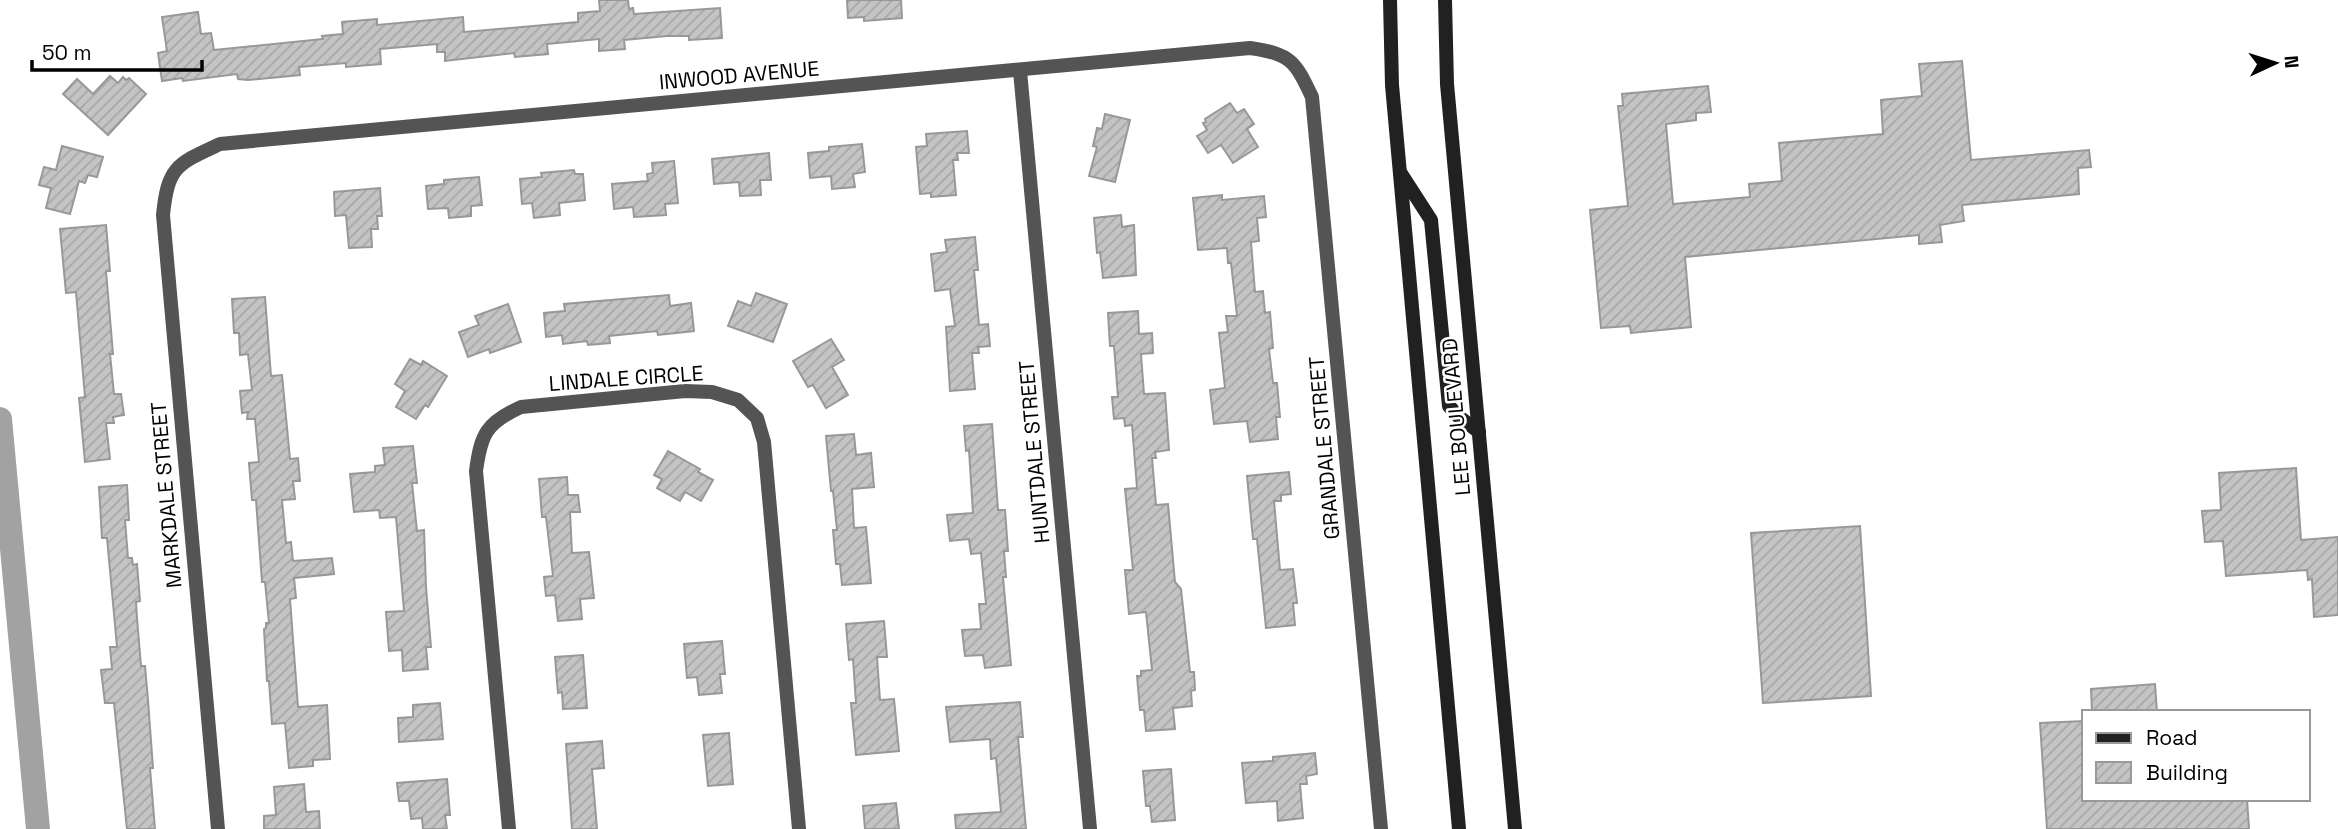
<svg xmlns="http://www.w3.org/2000/svg" width="2338" height="829" viewBox="0 0 2338 829" font-family="'Space Grotesk',sans-serif">
<style>
.lines{fill:none;stroke-linecap:round;stroke-linejoin:round}
.canal{stroke:#a2a2a2;stroke-width:24}
.building{fill:url(#building-hatch);stroke:#989898;stroke-width:2}
.minor{stroke:#545454;stroke-width:14}
.secondary{stroke:#212121;stroke-width:14}
.labels{text-anchor:middle;dominant-baseline:central;stroke-width:5;stroke-linejoin:round;paint-order:stroke}
.street-label{font-size:21px;fill:#000;stroke:#fff}
</style>
<defs>
<pattern id="building-hatch" width="6" height="6" patternUnits="userSpaceOnUse" patternTransform="scale(1.75)"><rect width="6" height="6" fill="#c4c4c4"/><path d="M-1 1l2-2M0 6l6-6M5 7l2-2" fill="none" stroke="#a7a7a7"/></pattern>
</defs>
<rect width="100%" height="100%" fill="#fff"/>
<g class="lines">
<path class="canal" d="M0 419 38 829"/>
</g>
<g class="building">
<path d="M599 0H628L629 9 633 8 634 14 720 8 722 38 689 40V36H667L624 40 625 49 599 51V39L547 44 548 54 515 57 514 53 445 61V52H437V44L380 49 381 64 346 67V63L299 67 300 75 248 80 238 79 237 74 183 81 182 78 162 81 158 53 167 51 162 17 198 12 201 34 211 33 214 50 323 39 322 36 343 34 342 22 377 19V25L463 17 464 32 578 22V13L600 11Z"/>
<path d="M847 0H901L902 18 864 21V17L848 18Z"/>
<path d="M1962 61 1971 160 2089 150 2091 167 2078 168 2079 194 1962 205 1964 221 1940 225 1942 242 1919 244V235L1685 257 1691 327 1631 333 1630 326 1601 328 1590 210 1628 206 1618 106H1623L1622 94 1708 86 1711 112 1696 113V120L1666 124 1673 204 1750 197 1749 184 1782 181 1779 143 1883 134 1881 100 1922 96 1919 64Z"/>
<path d="M110 76 118 83 123 77 126 80 129 78 146 94 108 135 63 94 77 79 93 94Z"/>
<path d="M1230 103 1237 113 1244 109 1254 124 1247 129 1258 147 1233 163 1221 145 1208 153 1197 136 1207 130 1203 123 1206 122 1205 119Z"/>
<path d="M1105 114 1130 120 1115 182 1089 176 1097 147 1093 146 1097 128 1102 129Z"/>
<path d="M967 131 969 153H957L958 160H953L956 195 931 197V193L920 194 916 147 927 146 926 134Z"/>
<path d="M862 144 865 172 853 174 855 187 832 189 831 176 810 178 808 153 829 151V147Z"/>
<path d="M62 146 103 157 97 177 88 175 85 183 79 181 70 214 46 208 51 188 39 185 44 167 56 170Z"/>
<path d="M769 153 771 180H760L761 195 740 196 739 182 714 184 712 159Z"/>
<path d="M674 161 678 203 665 204 666 215 634 217 633 207 614 209 612 184 648 181 647 174 653 173 652 163Z"/>
<path d="M574 170 575 174H583L585 200 559 203 560 215 534 218 532 203 522 204 520 179 542 177 541 173Z"/>
<path d="M479 177 482 205 471 206V216L449 218 448 208 428 209 426 186 444 184V180Z"/>
<path d="M380 188 382 216H377L378 229H371L372 247 349 248 346 215 335 216 334 192Z"/>
<path d="M1222 195V200L1264 196 1266 217 1257 218 1259 241 1251 242 1255 292 1263 291 1265 313 1270 312 1273 348 1269 349 1273 383H1277L1280 417H1276L1278 439 1250 442 1247 421 1214 424 1210 390 1225 388 1219 333 1228 332 1226 316H1237L1231 263H1228L1227 248 1198 250 1193 198Z"/>
<path d="M1121 215 1122 227 1134 225 1136 275 1103 278 1100 252 1097 253 1094 218Z"/>
<path d="M106 225 110 271H106L113 354H110L114 394H121L124 415 113 417 114 423H106L110 459 85 462 79 398 85 397 76 292 66 293 60 229Z"/>
<path d="M975 237 978 270H974L979 325 988 324 990 346 978 347 979 353H972L975 389 950 391 946 327 955 326 950 289 935 291 931 254 947 252 945 240Z"/>
<path d="M756 293 787 304 773 342 728 326 738 301 751 306Z"/>
<path d="M669 295 670 306 691 303 694 331 658 335 657 331 609 336 610 343 588 345 587 341 563 344 562 335 546 337 544 313 565 311 564 304Z"/>
<path d="M265 297 271 376 282 375 290 459 298 458 300 481H293L295 499 282 500 286 543 291 542 293 561 332 558 334 574 294 578 296 598 290 599 298 707 327 705 330 759 313 760V766L289 768 285 723 272 724 269 681H267L264 629 266 628V623H269L265 582H262L256 500H252L249 463 259 462 255 419H247L248 412 242 413 240 391 252 390 248 354 240 355 239 333H234L232 299Z"/>
<path d="M508 304 521 342 490 353 489 349 468 357 459 332 479 325 475 316Z"/>
<path d="M1138 311 1139 334 1152 333 1153 353 1141 354 1144 394 1165 393 1169 450 1155 452 1156 458H1152L1156 505 1168 504 1175 582 1181 589 1190 672H1194L1195 690 1191 691 1192 706 1173 708 1175 729 1146 731 1144 710H1140L1137 676H1141V671L1152 670 1146 612 1129 614 1125 570H1133L1125 489 1137 488 1132 425 1125 426 1124 418 1114 419 1112 397H1118L1114 346H1110L1108 313Z"/>
<path d="M831 339 844 360 832 367 848 395 826 408 813 385 808 387 793 361Z"/>
<path d="M410 359 421 365 423 361 447 376 428 407 425 405 416 419 396 407 405 391 395 384Z"/>
<path d="M992 424 998 510H1005L1008 551H1004L1006 577H1003L1011 665 985 668 983 655 965 656 962 630 981 629 979 604H986L981 553 971 554 969 539 950 541 947 515 973 513 969 450 966 451 964 426Z"/>
<path d="M854 434 856 455 871 453 874 487 852 489 854 528 866 527 871 583 842 585 840 564H836L833 530H837L833 491H831L826 436Z"/>
<path d="M413 446 417 483H412L417 531 424 530 426 587 431 647H426L428 669 403 671 402 650 389 651 386 612 404 611 396 517 380 518 379 510 354 512 350 474 375 472V466L385 465 383 448Z"/>
<path d="M668 451 700 469 698 472 713 480 701 501 685 492 680 501 657 488 662 479 654 475Z"/>
<path d="M2296 468 2301 540 2338 537V615L2314 617 2312 579 2308 580 2307 570 2226 576 2223 541 2205 542 2202 511 2221 510 2219 473Z"/>
<path d="M1289 472 1291 494 1281 495V501H1274L1280 570 1293 569 1297 603H1293L1295 625 1266 628 1257 539H1253L1247 476Z"/>
<path d="M567 477 568 495H578L580 512H570L572 553 589 552 594 598 580 599 582 619 558 621 555 595 546 596 544 577 553 576 546 517H542L539 479Z"/>
<path d="M127 485 129 520H125L128 558H132L133 565 137 564 140 601 136 602 137 618 141 666H145L148 700 153 768H150L155 829H127L114 703H105L101 670 112 669 110 647H117L107 538H102L99 487Z"/>
<path d="M1860 526 1871 696 1763 703 1751 533Z"/>
<path d="M884 621 887 657H877L880 700 894 699 899 751 856 755 851 703H856L853 659 849 660 846 624Z"/>
<path d="M722 641 725 674H720L722 693 699 695 697 677 687 678 684 644Z"/>
<path d="M583 655 587 708 563 709 562 692 558 693 555 657Z"/>
<path d="M2155 684 2157 712H2092L2091 689Z"/>
<path d="M1020 702 1023 737H1018L1026 829H956L955 815 1001 812 996 758 991 759 990 739 950 742 946 707Z"/>
<path d="M440 703 443 739 399 742 398 718 413 717V705Z"/>
<path d="M2084 721V799H2247L2249 829H2047L2040 723Z"/>
<path d="M729 733 733 784 708 786 703 735Z"/>
<path d="M602 741 604 768 592 769 597 829H572L566 744Z"/>
<path d="M1315 753 1317 774 1306 776 1307 784H1300L1303 818 1278 821 1277 801 1246 803 1242 763 1273 761V757Z"/>
<path d="M1171 769 1175 820 1152 822 1150 806H1146L1143 771Z"/>
<path d="M447 779 450 815H445L447 829H423L422 818 411 819 409 801H399L397 783Z"/>
<path d="M304 784 306 812 319 811 320 829H264V816L276 815 274 787Z"/>
<path d="M896 803 899 829H865L863 806Z"/>
</g>
<g class="lines">
<g class="minor">
<path d="M1020 71 1090 829"/>
<path d="M218 829 163 215C168 166 177 164 220 144L1250 48C1291 54 1295 61 1312 97L1381 829"/>
<path d="M509 829 476 471C481 434 486 423 521 407L685 391 712 392 738 400 757 418 764 442 799 829"/>
</g>
<g class="secondary">
<path d="M1390 0 1392 85 1459 829"/>
<path d="M1445 0 1447 84 1515 829"/>
<path d="M1400 172 1431 220 1449 406 1458 416 1479 432"/>
</g>
</g>
<g class="labels">
<g class="street-label">
<text transform="translate(739 75) rotate(-5)">INWOOD AVENUE</text>
<text transform="translate(626 378) rotate(-4)">LINDALE CIRCLE</text>
<text transform="translate(1456 417) rotate(-95)">LEE BOULEVARD</text>
<text transform="translate(1324 448) rotate(-95)">GRANDALE STREET</text>
<text transform="translate(1034 452) rotate(-95)">HUNTDALE STREET</text>
<text transform="translate(166 495) rotate(-95)">MARKDALE STREET</text>
</g>
</g>
<rect x="2082" y="710" width="228" height="91" fill="#ffffff" stroke="#999999" stroke-width="2"/>
<rect x="2096" y="733" width="35" height="10" fill="#212121" stroke="#999999" stroke-width="2"/>
<text x="2146" y="745" font-size="21" fill="#000000">Road</text>
<rect x="2096" y="762" width="35" height="21" fill="url(#building-hatch)" stroke="#999999" stroke-width="2"/>
<text x="2146" y="780" font-size="21" fill="#000000">Building</text>
<g transform="translate(2275 63) rotate(86)" stroke="#ffffff" stroke-width="5" paint-order="stroke">
<path d="M0-5L12 26L0 18L-12 26Z" fill="#000000"/>
<text y="-10" font-size="19" font-weight="bold" text-anchor="middle" fill="#000000">N</text>
</g>
<path d="M32 60v10h170v-10" fill="none" stroke="#000000" stroke-width="3.5"/>
<text x="42" y="60" font-size="21" fill="#000000" stroke="#ffffff" stroke-width="5" paint-order="stroke">50 m</text>
</svg>
